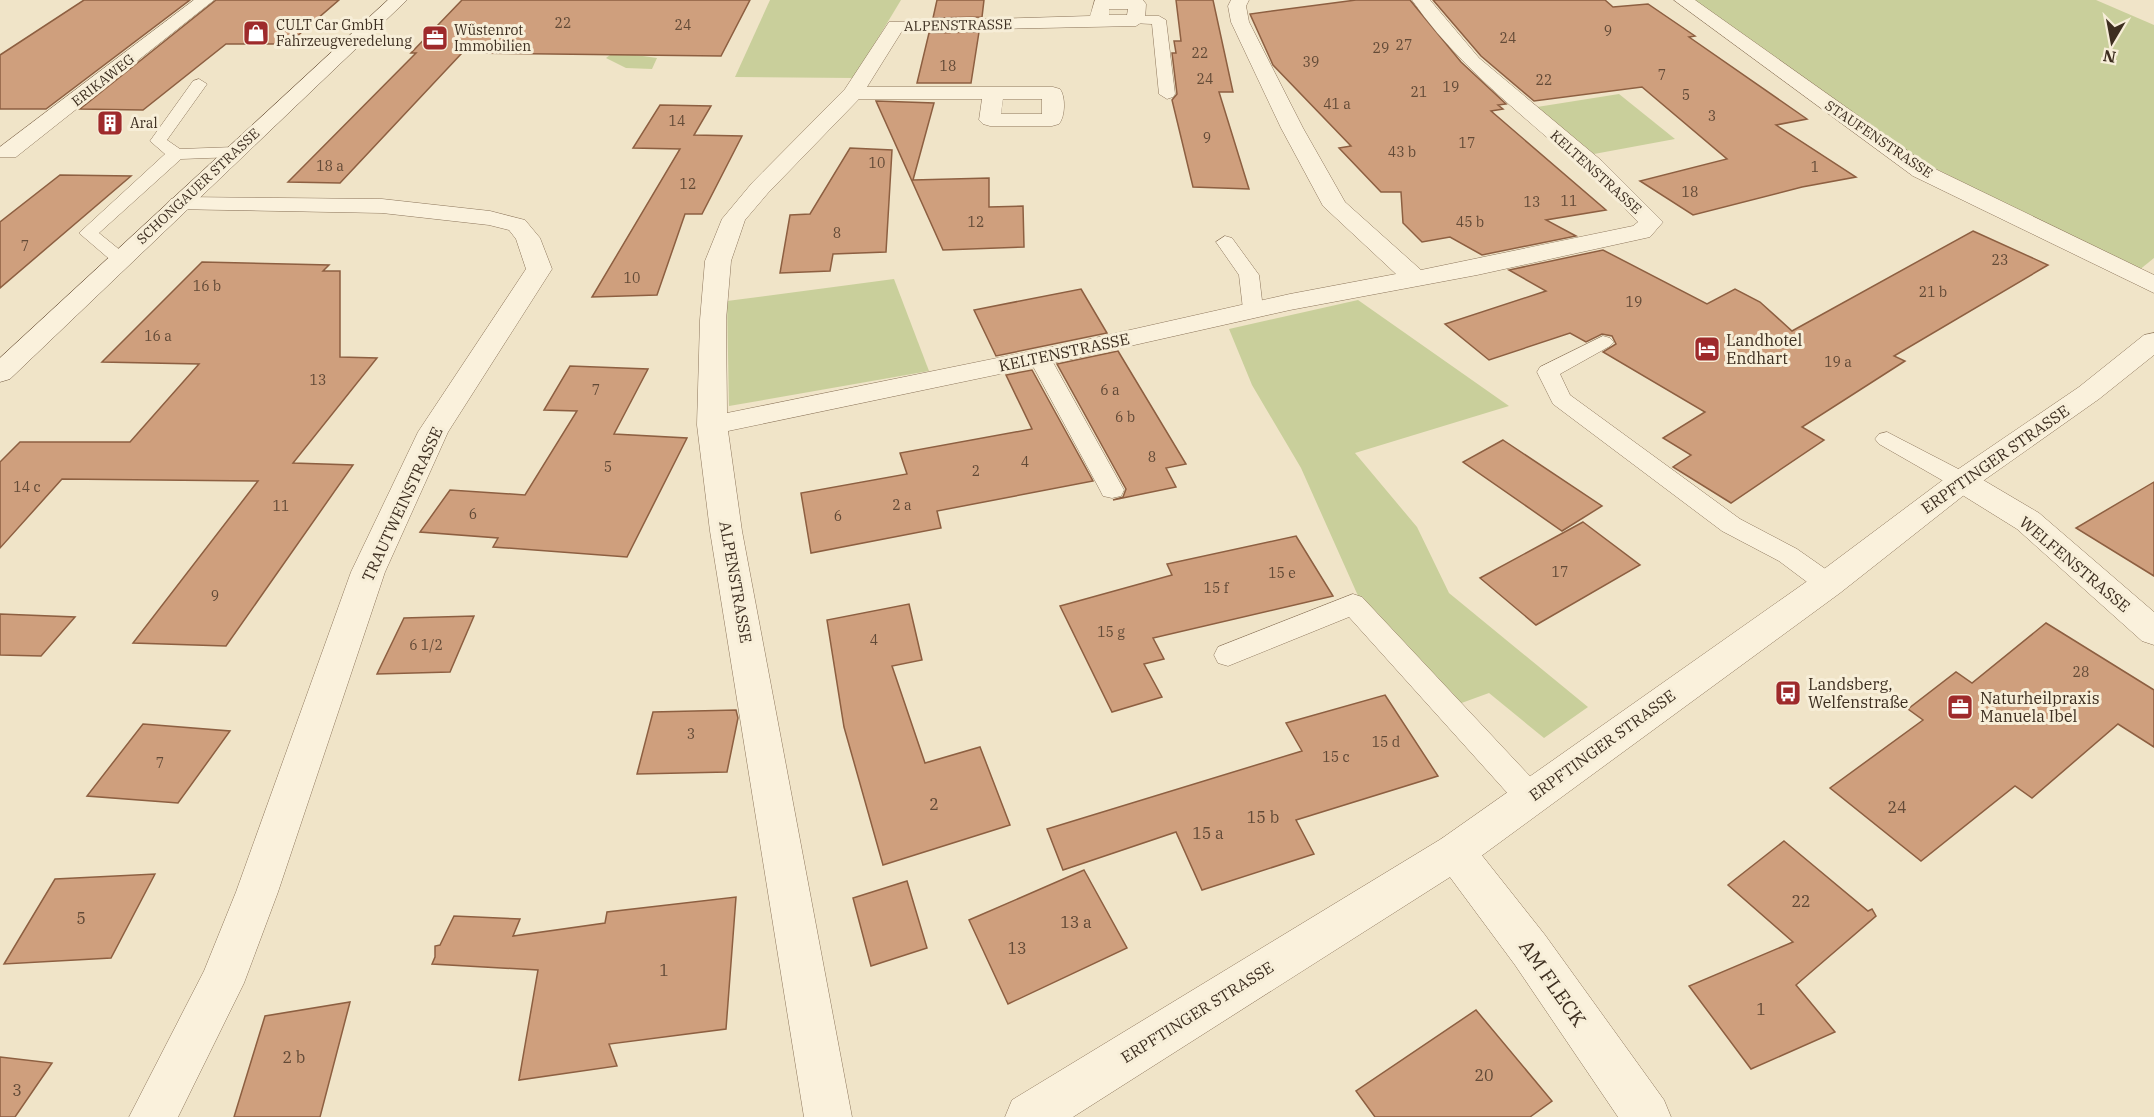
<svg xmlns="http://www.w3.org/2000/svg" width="2154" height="1117" viewBox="0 0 2154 1117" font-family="'IBM Plex Serif',serif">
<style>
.green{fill:#c9cf9b}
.building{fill:#cf9f7d;stroke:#8d5f41;stroke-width:1.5}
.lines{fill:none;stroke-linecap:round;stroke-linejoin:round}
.service-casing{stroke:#8d765c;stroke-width:1}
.minor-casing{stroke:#8d765c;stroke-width:1}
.tertiary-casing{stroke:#8d765c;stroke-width:1}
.secondary-casing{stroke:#6f573f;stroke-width:1}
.service{fill:#faf1dc;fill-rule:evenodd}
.minor{fill:#faf1dc;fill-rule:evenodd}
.tertiary{fill:#faf1dc;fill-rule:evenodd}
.secondary{fill:#faf1dc;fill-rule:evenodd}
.labels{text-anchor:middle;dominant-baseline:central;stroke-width:6;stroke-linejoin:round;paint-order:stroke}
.number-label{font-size:14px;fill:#624a37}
.far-poi-label{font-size:14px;fill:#3d2e20;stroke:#f7eed8;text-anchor:start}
.far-street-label{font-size:14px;fill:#3d2e20;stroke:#f7eed8}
.poi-label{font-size:16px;fill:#3d2e20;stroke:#f7eed8;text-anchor:start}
.street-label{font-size:16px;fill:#3d2e20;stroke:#f7eed8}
.near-number-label{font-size:16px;fill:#624a37}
.near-street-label{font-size:20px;fill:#3d2e20;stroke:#f7eed8}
</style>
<rect width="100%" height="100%" fill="#f0e4c8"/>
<g class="green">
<path d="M770 0H901L854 78 735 77Z"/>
<path d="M1686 0H2096L2154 25V258L2138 271 1934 168 1851 118Z"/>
<path d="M614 52 657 58 652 69 626 68 606 58Z"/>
<path d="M1619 94 1675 139 1594 154 1537 107Z"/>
<path d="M894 279 929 371 729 406 727 301Z"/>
<path d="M1358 300 1509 406 1355 453 1417 527 1449 593 1588 707 1544 738 1489 693 1456 705 1359 598 1301 468 1252 385 1229 329Z"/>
</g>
<g class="building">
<path d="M84 0H190L46 109H0V55Z"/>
<path d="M216 0H339L288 44H226L143 110 80 109Z"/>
<path d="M462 0H750L721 56 462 53 340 183 288 182 416 53H411Z"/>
<path d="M937 0H984L982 17 933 18Z"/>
<path d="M1176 0H1213L1233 92H1219L1249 189 1193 187 1172 100 1177 94 1172 53H1176L1174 41H1181Z"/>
<path d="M1356 0H1410L1461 62 1506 104 1498 105 1503 109 1491 111 1606 210 1546 220 1576 236 1482 255 1450 237 1422 242 1403 223 1401 192H1381L1339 148 1351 146 1273 65 1250 14Z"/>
<path d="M1433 0H1605L1613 7 1648 4 1695 36 1689 37 1807 119 1776 125 1856 177 1802 187 1693 215 1640 181 1727 159 1642 87 1534 101 1481 56Z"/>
<path d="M979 32 971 83H917L929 33Z"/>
<path d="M876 101 934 103 913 180 989 178V207L1023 206 1024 247 943 250Z"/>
<path d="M660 105 711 106 694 135 742 136 702 214H685L657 295 592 297 680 149 633 148Z"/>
<path d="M850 148 892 150 886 252 833 254 830 271 780 273 790 215 810 214Z"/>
<path d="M60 175 131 176 0 288V222Z"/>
<path d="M1973 231 2048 265 1894 356 1905 361 1802 427 1824 440 1731 503 1673 467 1691 455 1663 438 1705 412 1603 352 1616 344 1612 336 1602 334 1586 342 1570 333 1489 360 1445 324 1546 291 1509 270 1603 250 1707 304 1735 289 1760 302 1792 331Z"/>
<path d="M202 262 329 265 323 271H340V357L377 358 293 463 353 465 226 646 133 643 258 481 62 479 0 548V462L20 442H130L199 364 102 362Z"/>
<path d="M1081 289 1107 333 996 356 974 310Z"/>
<path d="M1118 351 1186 464 1166 468 1176 487 1113 500 1123 497 1126 489 1057 364Z"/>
<path d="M570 366 648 369 614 434 687 438 627 557 493 547 498 538 420 532 450 490 525 495 577 411 544 410Z"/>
<path d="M1032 370 1093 481 937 511 941 528 811 553 801 493 907 474 900 453 1032 429 1006 375Z"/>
<path d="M1503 440 1602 506 1562 531 1463 462Z"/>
<path d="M2154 482V576L2076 528Z"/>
<path d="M1583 522 1640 565 1536 625 1480 578Z"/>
<path d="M1296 536 1333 596 1153 638 1164 659 1144 664 1162 697 1112 712 1060 606 1172 575 1167 564Z"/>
<path d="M909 604 922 660 892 666 925 763 980 747 1010 825 883 865 844 727 827 620Z"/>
<path d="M0 614 75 617 41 656 0 655Z"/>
<path d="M474 616 450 672 377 674 404 618Z"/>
<path d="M2046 623 2154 690V747L2118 724 2032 798 2015 786 1921 861 1830 788 1923 720 1908 709 1956 672 1972 683Z"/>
<path d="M1385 695 1438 776 1296 820 1314 854 1202 890 1176 832 1063 870 1047 829 1302 751 1286 723Z"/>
<path d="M736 710 738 718 727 772 637 774 653 712Z"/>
<path d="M143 724 230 731 178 803 87 796Z"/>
<path d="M1784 841 1868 911 1872 909 1876 916 1796 985 1835 1032 1751 1069 1689 986 1793 942 1728 885Z"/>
<path d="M1084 870 1127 948 1008 1004 969 920Z"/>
<path d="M155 874 111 958 4 964 55 879Z"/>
<path d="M907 881 927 948 871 966 853 898Z"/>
<path d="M736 897 726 1029 609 1044 617 1066 519 1080 538 970 432 964 435 957V946L440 945 454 916 520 919 513 936 605 923 607 912Z"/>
<path d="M350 1002 320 1117H234L265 1016Z"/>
<path d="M1476 1010 1552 1101 1530 1117H1375L1356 1091Z"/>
<path d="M0 1057 52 1063 15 1117H0Z"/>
</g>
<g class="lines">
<defs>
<g id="service">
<path d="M1136 16H1159L1166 20 1175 94 1173 97 1167 99 1159 94 1152 24 1131 23V17Z"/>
<path d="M199 79 207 84 167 140 180 149 235 147 244 152 235 157 181 159 99 233 131 259 121 265 114 263 79 233 165 154 150 141 193 81Z"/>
<path d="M1225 236 1232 238 1259 275 1263 309 1260 313H1246L1243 309 1239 275 1216 242Z"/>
<path d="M1603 336 1610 338 1614 342 1610 346 1560 374 1570 395 1740 519 1797 549 1837 577 1841 584 1837 591 1828 594 1819 591 1779 561 1722 531 1553 404 1537 372 1540 367Z"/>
<path d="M1039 351 1047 352 1050 357 1124 490 1121 496 1112 498 1103 496 1100 490 1028 357 1031 352Z"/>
<path d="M1887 432 1970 475 1974 481 1970 487 1962 489 1954 487 1879 444 1875 439 1879 434Z"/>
<path d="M1353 594 1362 597 1541 788 1545 797 1541 806 1530 810 1519 806 1349 617 1228 666 1218 663 1214 655 1218 647Z"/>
</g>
<g id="minor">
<path d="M194 0H214L16 157H0V147Z"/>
<path d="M1095 0H1143L1146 4 1145 20 1136 26 902 31 867 87H1053L1060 89C1066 97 1065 117 1059 124L1052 126H990L983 124 979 120 982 99H859L768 193 745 220 731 261 726 320 727 413 1081 341 1290 294 1396 274 1323 206 1281 128 1231 22 1228 6 1231 0H1249L1246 6 1249 22 1303 128 1345 202 1421 270 1633 226 1638 222C1566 144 1473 88 1412 0H1430L1479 58 1602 161 1663 222 1650 237 1641 239 1477 275 1290 310 1081 357 728 431 742 531 852 1117H804L710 531 697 425 700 320 705 261 722 219 752 183 845 89 889 22 1090 16ZM1109 9H1128L1127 15H1109ZM1003 99H1042V114H1001Z"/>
<path d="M1674 0H1695L1929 166 2154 275V293L1913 176Z"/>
<path d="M179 197 382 199 490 211 525 220 540 238 552 269 448 432 385 572 278 892 244 983 178 1117H129L204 971 236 892 351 572 418 432 526 269 516 239 509 230 489 225 382 213 171 209 167 204 171 199Z"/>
<path d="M1962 471 1973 474 2039 513 2154 612V645L2142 641 2017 529 1951 488 1947 481 1951 474Z"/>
<path d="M1455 834 1469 839 1545 935 1664 1100 1671 1117H1618L1515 965 1441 865 1435 852 1441 839Z"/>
</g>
<path id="tertiary" d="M2154 333V355L2099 399 1973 488 1840 593 1469 865 1073 1117H1005L1012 1100 1441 839 1816 575 1951 474 2079 387 2144 335Z"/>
<path id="secondary" d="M388 0H407L10 379 0 382V358Z"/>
</defs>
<use href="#service" class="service-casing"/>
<use href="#minor" class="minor-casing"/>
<use href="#tertiary" class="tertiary-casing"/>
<use href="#secondary" class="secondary-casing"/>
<use href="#service" class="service"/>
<use href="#minor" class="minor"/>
<use href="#tertiary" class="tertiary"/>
<use href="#secondary" class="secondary"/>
</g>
<defs>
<symbol id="shop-square" viewBox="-11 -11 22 22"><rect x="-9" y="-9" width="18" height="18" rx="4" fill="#9e2a2b" stroke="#f7eed8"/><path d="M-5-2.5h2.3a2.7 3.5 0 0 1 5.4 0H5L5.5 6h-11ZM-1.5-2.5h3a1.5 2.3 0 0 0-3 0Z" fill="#fff"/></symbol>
<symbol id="office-square" viewBox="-11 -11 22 22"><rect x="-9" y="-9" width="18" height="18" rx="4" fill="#9e2a2b" stroke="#f7eed8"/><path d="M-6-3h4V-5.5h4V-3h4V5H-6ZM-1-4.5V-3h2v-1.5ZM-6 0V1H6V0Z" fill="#fff"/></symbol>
<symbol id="building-square" viewBox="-11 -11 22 22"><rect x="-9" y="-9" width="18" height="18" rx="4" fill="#9e2a2b" stroke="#f7eed8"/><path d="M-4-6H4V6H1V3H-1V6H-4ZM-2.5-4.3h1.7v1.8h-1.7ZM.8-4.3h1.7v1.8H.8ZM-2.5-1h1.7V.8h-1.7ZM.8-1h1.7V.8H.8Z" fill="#fff"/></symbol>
<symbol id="hotel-square" viewBox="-11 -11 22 22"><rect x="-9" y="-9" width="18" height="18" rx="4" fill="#9e2a2b" stroke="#f7eed8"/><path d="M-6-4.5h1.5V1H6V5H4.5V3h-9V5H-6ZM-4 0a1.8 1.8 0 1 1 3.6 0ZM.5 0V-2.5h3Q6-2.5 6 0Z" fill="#fff"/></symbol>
<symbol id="bus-square" viewBox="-11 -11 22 22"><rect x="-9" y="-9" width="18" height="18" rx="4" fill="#9e2a2b" stroke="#f7eed8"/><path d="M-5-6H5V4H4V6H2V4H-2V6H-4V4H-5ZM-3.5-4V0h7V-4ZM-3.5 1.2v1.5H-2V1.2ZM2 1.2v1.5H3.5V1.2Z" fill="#fff"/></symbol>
</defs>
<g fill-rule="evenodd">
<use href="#shop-square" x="241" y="18" width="30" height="30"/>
<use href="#office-square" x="420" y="23" width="30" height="30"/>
<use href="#building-square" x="95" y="108" width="30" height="30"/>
<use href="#hotel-square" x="1692" y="334" width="30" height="30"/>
<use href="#bus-square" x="1773" y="678" width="30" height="30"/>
<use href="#office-square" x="1945" y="692" width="30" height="30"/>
</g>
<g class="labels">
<g class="number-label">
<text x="563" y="23">22</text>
<text x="683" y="25">24</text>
<text x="1608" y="31">9</text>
<text x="1508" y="38">24</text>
<text x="1404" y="45">27</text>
<text x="1381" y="48">29</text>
<text x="1200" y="53">22</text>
<text x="1311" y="62">39</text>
<text x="948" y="66">18</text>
<text x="1662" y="75">7</text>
<text x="1205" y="79">24</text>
<text x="1544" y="80">22</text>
<text x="1451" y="87">19</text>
<text x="1419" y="92">21</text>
<text x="1686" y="95">5</text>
<text x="1337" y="104">41 a</text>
<text x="1712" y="116">3</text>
<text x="677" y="121">14</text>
<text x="1207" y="138">9</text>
<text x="1467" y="143">17</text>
<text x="1402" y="152">43 b</text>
<text x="877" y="163">10</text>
<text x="330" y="166">18 a</text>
<text x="1815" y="167">1</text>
<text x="688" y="184">12</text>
<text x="1690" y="192">18</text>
<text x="1569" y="201">11</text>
<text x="1532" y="202">13</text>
<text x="976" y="222">12</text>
<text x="1470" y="222">45 b</text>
<text x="837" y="233">8</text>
<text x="25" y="246">7</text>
<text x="2000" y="260">23</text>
<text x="632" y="278">10</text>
<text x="207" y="286">16 b</text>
<text x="1933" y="292">21 b</text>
<text x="1634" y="302">19</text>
<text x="158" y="336">16 a</text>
<text x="1838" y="362">19 a</text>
<text x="318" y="380">13</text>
<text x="596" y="390">7</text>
<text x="1110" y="390">6 a</text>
<text x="1125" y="417">6 b</text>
<text x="1152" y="457">8</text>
<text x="1025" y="462">4</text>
<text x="608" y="467">5</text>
<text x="976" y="471">2</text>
<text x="27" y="487">14 c</text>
<text x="902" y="505">2 a</text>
<text x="281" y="506">11</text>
<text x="473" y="514">6</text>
<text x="838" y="516">6</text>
<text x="1560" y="572">17</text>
<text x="1282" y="573">15 e</text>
<text x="1216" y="588">15 f</text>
<text x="215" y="596">9</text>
<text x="1111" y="632">15 g</text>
<text x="874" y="640">4</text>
<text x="426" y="645">6 1/2</text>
<text x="2081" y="672">28</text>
<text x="691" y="734">3</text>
<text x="1386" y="742">15 d</text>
<text x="1336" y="757">15 c</text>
<text x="160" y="763">7</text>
</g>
<g class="far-poi-label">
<text x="276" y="25">CULT Car GmbH<tspan x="276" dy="16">Fahrzeugveredelung</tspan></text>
<text x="454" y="30">Wüstenrot<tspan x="454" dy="16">Immobilien</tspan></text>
<text x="130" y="123">Aral</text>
</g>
<g class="far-street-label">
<text transform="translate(958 25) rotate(-1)">ALPENSTRASSE</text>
<text transform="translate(103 80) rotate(-38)">ERIKAWEG</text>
<text transform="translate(1879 139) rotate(34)">STAUFENSTRASSE</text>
<text transform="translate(1596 172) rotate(42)">KELTENSTRASSE</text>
<text transform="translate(198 186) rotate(-43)">SCHONGAUER STRASSE</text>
</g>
<g class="poi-label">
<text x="1726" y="340">Landhotel<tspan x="1726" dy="18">Endhart</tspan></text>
<text x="1808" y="684">Landsberg,<tspan x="1808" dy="18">Welfenstraße</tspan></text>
<text x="1980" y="698">Naturheilpraxis<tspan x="1980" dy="18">Manuela Ibel</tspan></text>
</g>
<g class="street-label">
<text transform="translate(1064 352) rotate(-12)">KELTENSTRASSE</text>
<text transform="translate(1995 459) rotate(-35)">ERPFTINGER STRASSE</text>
<text transform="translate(402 504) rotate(-65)">TRAUTWEINSTRASSE</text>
<text transform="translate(2075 564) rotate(40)">WELFENSTRASSE</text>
<text transform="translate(736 582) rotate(80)">ALPENSTRASSE</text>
<text transform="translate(1602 745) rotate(-36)">ERPFTINGER STRASSE</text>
<text transform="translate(1197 1012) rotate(-32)">ERPFTINGER STRASSE</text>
</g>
<g class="near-number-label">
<text x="934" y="804">2</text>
<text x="1897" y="807">24</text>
<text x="1263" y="817">15 b</text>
<text x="1208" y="833">15 a</text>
<text x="1801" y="901">22</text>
<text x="81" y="918">5</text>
<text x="1076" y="922">13 a</text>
<text x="1017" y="948">13</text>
<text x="664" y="970">1</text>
<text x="1761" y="1009">1</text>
<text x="294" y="1057">2 b</text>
<text x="1484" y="1075">20</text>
<text x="17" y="1090">3</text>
</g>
<g class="near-street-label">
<text transform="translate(1553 983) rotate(55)">AM FLECK</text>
</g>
</g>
<g transform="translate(2112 42) rotate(190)" stroke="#f7eed8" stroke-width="4.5" paint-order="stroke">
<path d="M0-4.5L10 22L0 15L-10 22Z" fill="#3d2e20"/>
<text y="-9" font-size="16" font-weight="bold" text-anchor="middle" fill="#3d2e20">N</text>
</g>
</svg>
